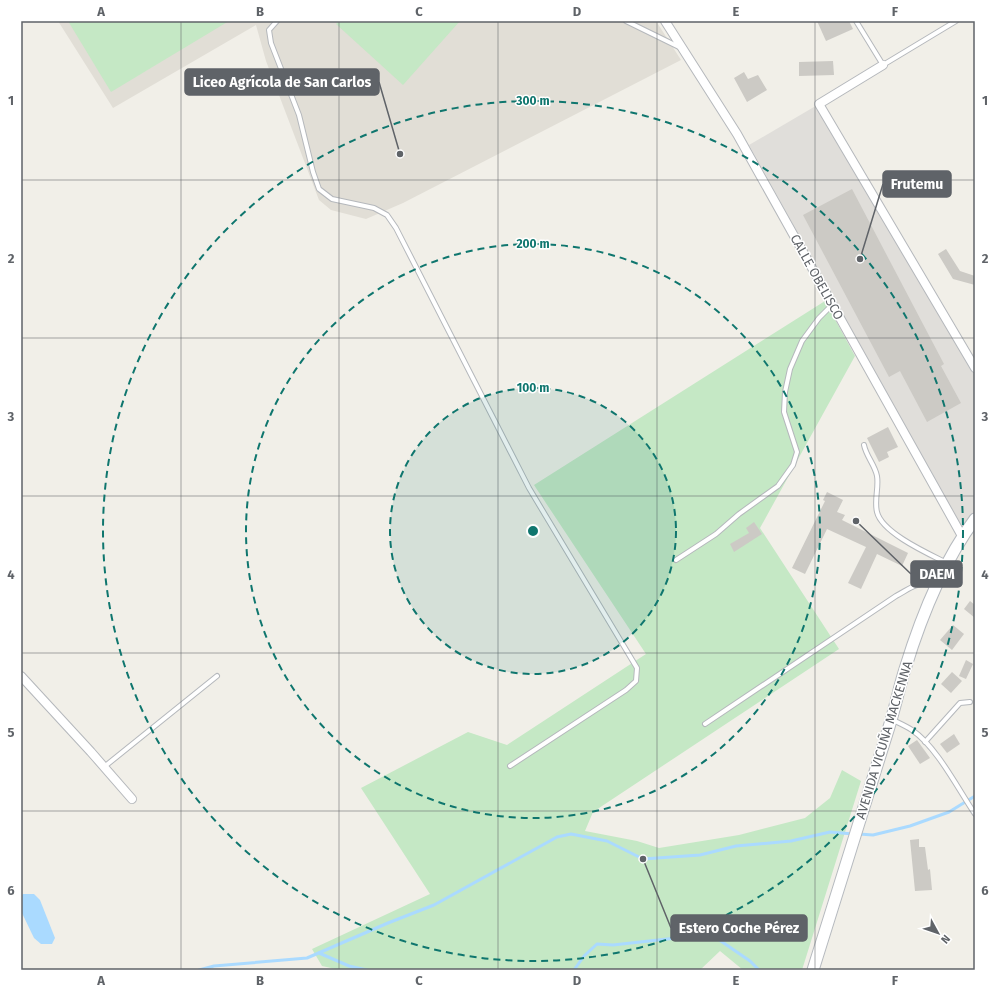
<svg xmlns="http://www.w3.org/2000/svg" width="996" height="991" viewBox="0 0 996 991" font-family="'Fira Sans',sans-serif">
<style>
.industrial{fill:#e0deda}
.education{fill:#e1ded6}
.green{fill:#c5e8c5}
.water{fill:#aadaff}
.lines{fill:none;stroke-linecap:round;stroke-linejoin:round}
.stream{stroke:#aadaff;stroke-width:3}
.building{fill:#cccac5}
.lane-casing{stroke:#b5b8bc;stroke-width:6}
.street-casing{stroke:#b5b8bc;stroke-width:10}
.secondary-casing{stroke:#b6babf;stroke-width:13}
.lane{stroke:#fff;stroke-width:4}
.street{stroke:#fff;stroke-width:8}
.secondary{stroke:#fff;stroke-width:11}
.grid{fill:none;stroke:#5f6368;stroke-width:1;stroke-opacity:0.55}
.ring{fill:none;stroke:#0f766e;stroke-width:2;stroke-dasharray:7 5}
.labels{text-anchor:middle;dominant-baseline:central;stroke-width:3;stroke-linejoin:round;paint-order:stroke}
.street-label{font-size:13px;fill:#5f6368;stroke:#fff}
.centre{fill:#0f766e;stroke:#fff;stroke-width:2}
.ring-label{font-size:12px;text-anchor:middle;font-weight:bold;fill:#0f766e;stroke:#fff;stroke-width:3;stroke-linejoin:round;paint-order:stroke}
.leader{fill:none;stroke:#5f6368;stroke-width:1.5}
.callout-dot{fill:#5f6368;stroke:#fff;stroke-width:1.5}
.callout{fill:#5f6368;stroke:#5f6368;stroke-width:1.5}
.callout-label{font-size:14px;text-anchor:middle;font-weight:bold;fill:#fff}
.neatline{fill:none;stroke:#5f6368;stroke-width:1.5}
.grid-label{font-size:13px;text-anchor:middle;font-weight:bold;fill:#5f6368}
</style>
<rect width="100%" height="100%" fill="#f1efe8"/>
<path class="industrial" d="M819 104 975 372V513L963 531 749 145Z"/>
<path class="education" d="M58 21H656L681 60 403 203 366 219 331 210 319 200 266 61 256 25 113 108Z"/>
<g class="green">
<path d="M68 21H229L111 92Z"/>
<path d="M339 21H460L403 85 336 24Z"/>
<path d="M825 301 855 356 760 528 839 649 593 812 585 831 637 841 659 848 739 835 805 818 830 798 842 770 861 781 802 970H743L720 951 700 970H340L322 966 312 949 430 894 361 788 468 732 507 745 646 654 534 485Z"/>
</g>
<path class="water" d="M23 894H34L40 900 55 938 52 944H41L34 938 21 911V896Z"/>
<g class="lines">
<g class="stream">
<path d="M859 834 873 835 910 826 949 812 975 796"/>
<path d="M319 953 349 966 367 970"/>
<path d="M199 970 214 966 307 958 388 923 434 905 557 837 571 834 607 841 643 859 700 855 736 846 791 841 830 832 853 834"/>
<path d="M574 970 584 956 597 944 613 945 667 939 712 935 750 961 759 970"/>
</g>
</g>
<g class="building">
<path d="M817 21H849L853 29 826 41Z"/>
<path d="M833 61 834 75 799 76V62Z"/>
<path d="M744 72 748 79 758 75 767 90 747 102 734 78Z"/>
<path d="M852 189 944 364 941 366 961 403 927 422 900 371 889 377 803 215Z"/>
<path d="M946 249 960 271 975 276V285L953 279 938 254Z"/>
<path d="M888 427 898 447 887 452 889 457 879 462 867 438Z"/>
<path d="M827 492 843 500 837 512 845 515 842 520 908 553 902 566 877 554 861 589 848 583 866 547 827 529 805 574 792 568 825 501 823 500Z"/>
<path d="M754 522 762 534 734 552 730 544 749 533 746 528Z"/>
<path d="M970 601 975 605V618L964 609Z"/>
<path d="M953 625 964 634 952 650 940 640Z"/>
<path d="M966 660 973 664 966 679 959 676Z"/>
<path d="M952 672 962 681 951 693 941 684Z"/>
<path d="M954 734 960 744 947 753 940 744Z"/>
<path d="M917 740 930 758 920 764 908 746Z"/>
<path d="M919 839V847H925L928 870 930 869 932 890 915 891 910 840Z"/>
</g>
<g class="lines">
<defs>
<g id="lane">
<path d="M277 21 269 30 271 43 299 115 313 172 319 189 332 199 374 208 387 215 396 228 529 488 637 668 636 681 626 690 510 766"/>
<path d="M626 21 679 47"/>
<path d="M856 21 883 65 956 21"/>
<path d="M864 445C866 456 875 465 877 476 879 488 874 500 877 512 882 533 929 554 947 563"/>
<path d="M676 560 716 534 739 514 778 486 793 465 797 452 784 412 785 392 790 369 802 341 819 318 832 305"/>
<path d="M893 720C899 723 906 726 912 730 937 747 958 789 975 814"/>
<path d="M705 724 896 596C911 588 918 580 935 587"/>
<path d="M925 742 960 703 970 702"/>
<path d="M104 767 217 676"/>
</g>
<g id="street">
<path d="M665 21 737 134 962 536"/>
<path d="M883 65 819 104 975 368"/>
<path d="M21 676 91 752 132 799"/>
</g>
<path id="secondary" d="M813 970C838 889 864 808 889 727 895 708 899 688 905 669 921 617 942 563 975 519"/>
</defs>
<use href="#lane" class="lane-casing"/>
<use href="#street" class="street-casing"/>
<use href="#secondary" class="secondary-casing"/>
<use href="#lane" class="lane"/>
<use href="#street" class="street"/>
<use href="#secondary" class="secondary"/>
</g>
<path class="grid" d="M181 21V970M339 21V970M498 21V970M657 21V970M815 21V970M21 180H975M21 338H975M21 496H975M21 653H975M21 811H975"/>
<circle cx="533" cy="531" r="143" fill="#0f766e" fill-opacity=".12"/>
<g class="ring">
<circle cx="533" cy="531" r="143"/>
<circle cx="533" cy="531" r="287"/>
<circle cx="533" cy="531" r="430"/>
</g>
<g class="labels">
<g class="street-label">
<text transform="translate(817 277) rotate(61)">CALLE OBELISCO</text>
<text transform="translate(884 740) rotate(-73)">AVENIDA VICUÑA MACKENNA</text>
</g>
</g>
<circle cx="533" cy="531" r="6" class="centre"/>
<g class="ring-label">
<text x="533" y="105">300 m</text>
<text x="533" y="248">200 m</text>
<text x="533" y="392">100 m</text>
</g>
<path class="leader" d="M400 154L379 82M860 259L883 184M856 521L911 574M643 859L671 928"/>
<g class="callout-dot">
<circle cx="400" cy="154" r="4"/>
<circle cx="860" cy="259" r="4"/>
<circle cx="856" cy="521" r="4"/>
<circle cx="643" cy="859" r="4"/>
</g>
<g class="callout">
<rect x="185" y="69" width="194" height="26" rx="4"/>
<rect x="883" y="171" width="68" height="26" rx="4"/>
<rect x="911" y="561" width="51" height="26" rx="4"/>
<rect x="671" y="915" width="136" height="26" rx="4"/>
</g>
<g class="callout-label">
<text x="282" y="87">Liceo Agrícola de San Carlos</text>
<text x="917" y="189">Frutemu</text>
<text x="937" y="579">DAEM</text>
<text x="739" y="933">Estero Coche Pérez</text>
</g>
<rect width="996" height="991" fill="none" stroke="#ffffff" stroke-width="44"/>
<g transform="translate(938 933) rotate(130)" stroke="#ffffff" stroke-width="3" paint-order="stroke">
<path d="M0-3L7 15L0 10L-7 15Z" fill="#5f6368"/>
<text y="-6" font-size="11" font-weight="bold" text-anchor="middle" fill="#5f6368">N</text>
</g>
<rect x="22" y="22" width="952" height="947" class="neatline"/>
<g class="grid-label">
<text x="101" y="16">A</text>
<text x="260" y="16">B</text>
<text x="419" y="16">C</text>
<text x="577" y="16">D</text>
<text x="736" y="16">E</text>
<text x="895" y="16">F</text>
<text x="11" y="105">1</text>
<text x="985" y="105">1</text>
<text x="11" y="263">2</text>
<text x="985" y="263">2</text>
<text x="11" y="421">3</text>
<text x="985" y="421">3</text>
<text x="11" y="579">4</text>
<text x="985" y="579">4</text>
<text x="11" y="737">5</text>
<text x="985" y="737">5</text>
<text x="11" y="895">6</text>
<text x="985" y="895">6</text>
<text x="101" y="985">A</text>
<text x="260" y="985">B</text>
<text x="419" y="985">C</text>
<text x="577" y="985">D</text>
<text x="736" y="985">E</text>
<text x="895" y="985">F</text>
</g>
</svg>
